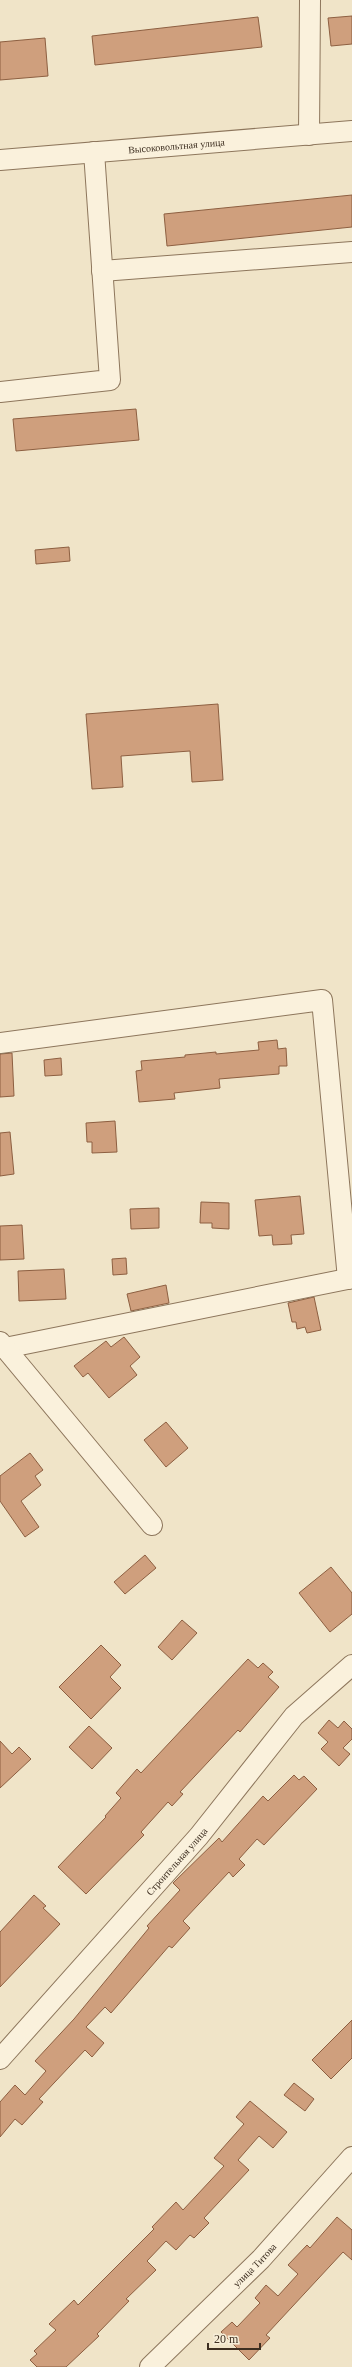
<svg xmlns="http://www.w3.org/2000/svg" width="352" height="2367" viewBox="0 0 352 2367" font-family="Georgia,serif">
<style>
.building{fill:#cf9f7d;stroke:#8d5f41}
.lines{fill:none;stroke-linecap:round;stroke-linejoin:round}
.minor-casing{stroke:#8d765c;stroke-width:22}
.minor{stroke:#faf1dc;stroke-width:20}
.labels{text-anchor:middle;dominant-baseline:central;stroke-width:3;stroke-linejoin:round;paint-order:stroke}
.street-label{font-size:10px;fill:#3d2e20;stroke:#f7eed8}
</style>
<rect width="100%" height="100%" fill="#f0e4c8"/>
<g class="building">
<path d="M352 16V44L331 46 328 18Z"/>
<path d="M258 17 262 47 95 65 92 36Z"/>
<path d="M45 38 48 76 0 80V42Z"/>
<path d="M352 195V227L167 246 164 214Z"/>
<path d="M136 409 139 440 16 451 13 419Z"/>
<path d="M69 547 70 561 36 564 35 550Z"/>
<path d="M218 704 223 780 192 782 190 751 121 756 123 787 92 789 86 714Z"/>
<path d="M277 1040 278 1049 286 1048 287 1066H279V1074L219 1079 220 1088 174 1093 175 1099 139 1102 136 1071 142 1070 141 1061 185 1057V1055L216 1052V1054L259 1050 258 1042Z"/>
<path d="M12 1053 14 1096 0 1097V1054Z"/>
<path d="M61 1058 62 1075 45 1076 44 1060Z"/>
<path d="M115 1121 117 1152 92 1153V1142H87L86 1123Z"/>
<path d="M10 1132 14 1174 0 1176V1133Z"/>
<path d="M300 1196 304 1234 291 1235 292 1244 273 1245 272 1235 259 1236 255 1200Z"/>
<path d="M201 1202 229 1203V1229L212 1228V1223H200Z"/>
<path d="M159 1208V1228L131 1229 130 1209Z"/>
<path d="M22 1225 24 1259 0 1260V1226Z"/>
<path d="M126 1258 127 1274 113 1275 112 1259Z"/>
<path d="M64 1269 66 1299 19 1301 18 1271Z"/>
<path d="M166 1285 169 1303 131 1311 127 1294Z"/>
<path d="M314 1297 321 1330 307 1333 305 1327 297 1329 296 1322H292L288 1303Z"/>
<path d="M124 1337 140 1357 130 1366 137 1375 109 1398 88 1373 83 1377 74 1366 106 1341 111 1347Z"/>
<path d="M166 1422 188 1448 166 1467 144 1440Z"/>
<path d="M30 1453 43 1470 35 1476 41 1485 21 1501 39 1527 25 1537 0 1501V1476Z"/>
<path d="M145 1555 156 1568 125 1594 114 1582Z"/>
<path d="M331 1567 352 1593V1614L330 1632 299 1593Z"/>
<path d="M182 1620 197 1633 172 1660 158 1647Z"/>
<path d="M101 1645 121 1665 110 1677 121 1688 91 1719 59 1687Z"/>
<path d="M248 1659 258 1668 263 1663 273 1672 268 1677 279 1687 240 1732 238 1730 180 1792 183 1794 172 1806 168 1802 141 1832 144 1835 86 1894 58 1867 106 1817 105 1816 121 1798 116 1793 137 1769 141 1773Z"/>
<path d="M329 1720 338 1728 344 1721 352 1729V1739L343 1748 350 1754 339 1766 321 1749 328 1742 318 1733Z"/>
<path d="M89 1726 112 1748 92 1769 69 1747Z"/>
<path d="M0 1741 12 1754 19 1747 31 1759 0 1788Z"/>
<path d="M294 1775 299 1780 304 1776 317 1789 264 1845 257 1839 239 1859 245 1865 233 1877 229 1872 183 1921 190 1928 172 1948 169 1946 111 2013 105 2007 86 2027 104 2043 92 2057 85 2050 39 2099 43 2102 22 2125 15 2119 0 2137V2102L15 2085 25 2095 46 2071 35 2061 74 2019 149 1928 147 1926 180 1890 173 1883 219 1838 222 1842 263 1796 268 1801Z"/>
<path d="M34 1895 46 1906 43 1908 60 1924 0 1987V1932Z"/>
<path d="M352 2020V2058L331 2079 312 2060Z"/>
<path d="M294 2083 314 2099 305 2111 284 2095Z"/>
<path d="M250 2101 287 2132 273 2148 259 2136 238 2160 249 2170 204 2218 209 2223 194 2238 190 2235 176 2250 166 2241 147 2261 156 2270 126 2299 129 2301 97 2334 99 2336 66 2367H37L30 2360 37 2354 34 2351 56 2330 49 2324 74 2300 78 2305 154 2229 152 2227 176 2202 183 2210 224 2166 214 2158 244 2124 236 2117Z"/>
<path d="M337 2217 352 2230V2260L343 2252 266 2335 270 2338 249 2360 221 2332 232 2322 237 2327 260 2303 255 2298 266 2285 278 2296 298 2274 288 2265 307 2245 310 2248Z"/>
</g>
<g class="lines">
<defs>
<g id="minor">
<path d="M309 135 310 0"/>
<path id="s1" d="M0 160 352 131"/>
<path d="M102 271 352 252"/>
<path d="M0 392 110 380 94 152"/>
<path d="M0 1043 322 1000 348 1279"/>
<path d="M0 1342 5 1348 352 1278"/>
<path d="M5 1348 152 1525"/>
<path id="s2" d="M0 2059 199 1836 294 1716 352 1665"/>
<path id="s3" d="M150 2367 261 2259 352 2157"/>
</g>
</defs>
<use href="#minor" class="minor-casing"/>
<use href="#minor" class="minor"/>
</g>
<g class="labels">
<g class="street-label">
<text stroke="none"><textPath href="#s1" startOffset="177">Высоковольтная улица</textPath></text>
<text stroke="none"><textPath href="#s2" startOffset="265">Строительная улица</textPath></text>
<text stroke="none"><textPath href="#s3" startOffset="146">улица Титова</textPath></text>
</g>
</g>
<path d="M208 2343v6h52v-6" fill="none" stroke="#3d2e20" stroke-width="2"/>
<text x="214" y="2343" font-size="12" fill="#3d2e20" stroke="#f7eed8" stroke-width="3" paint-order="stroke">20 m</text>
</svg>
